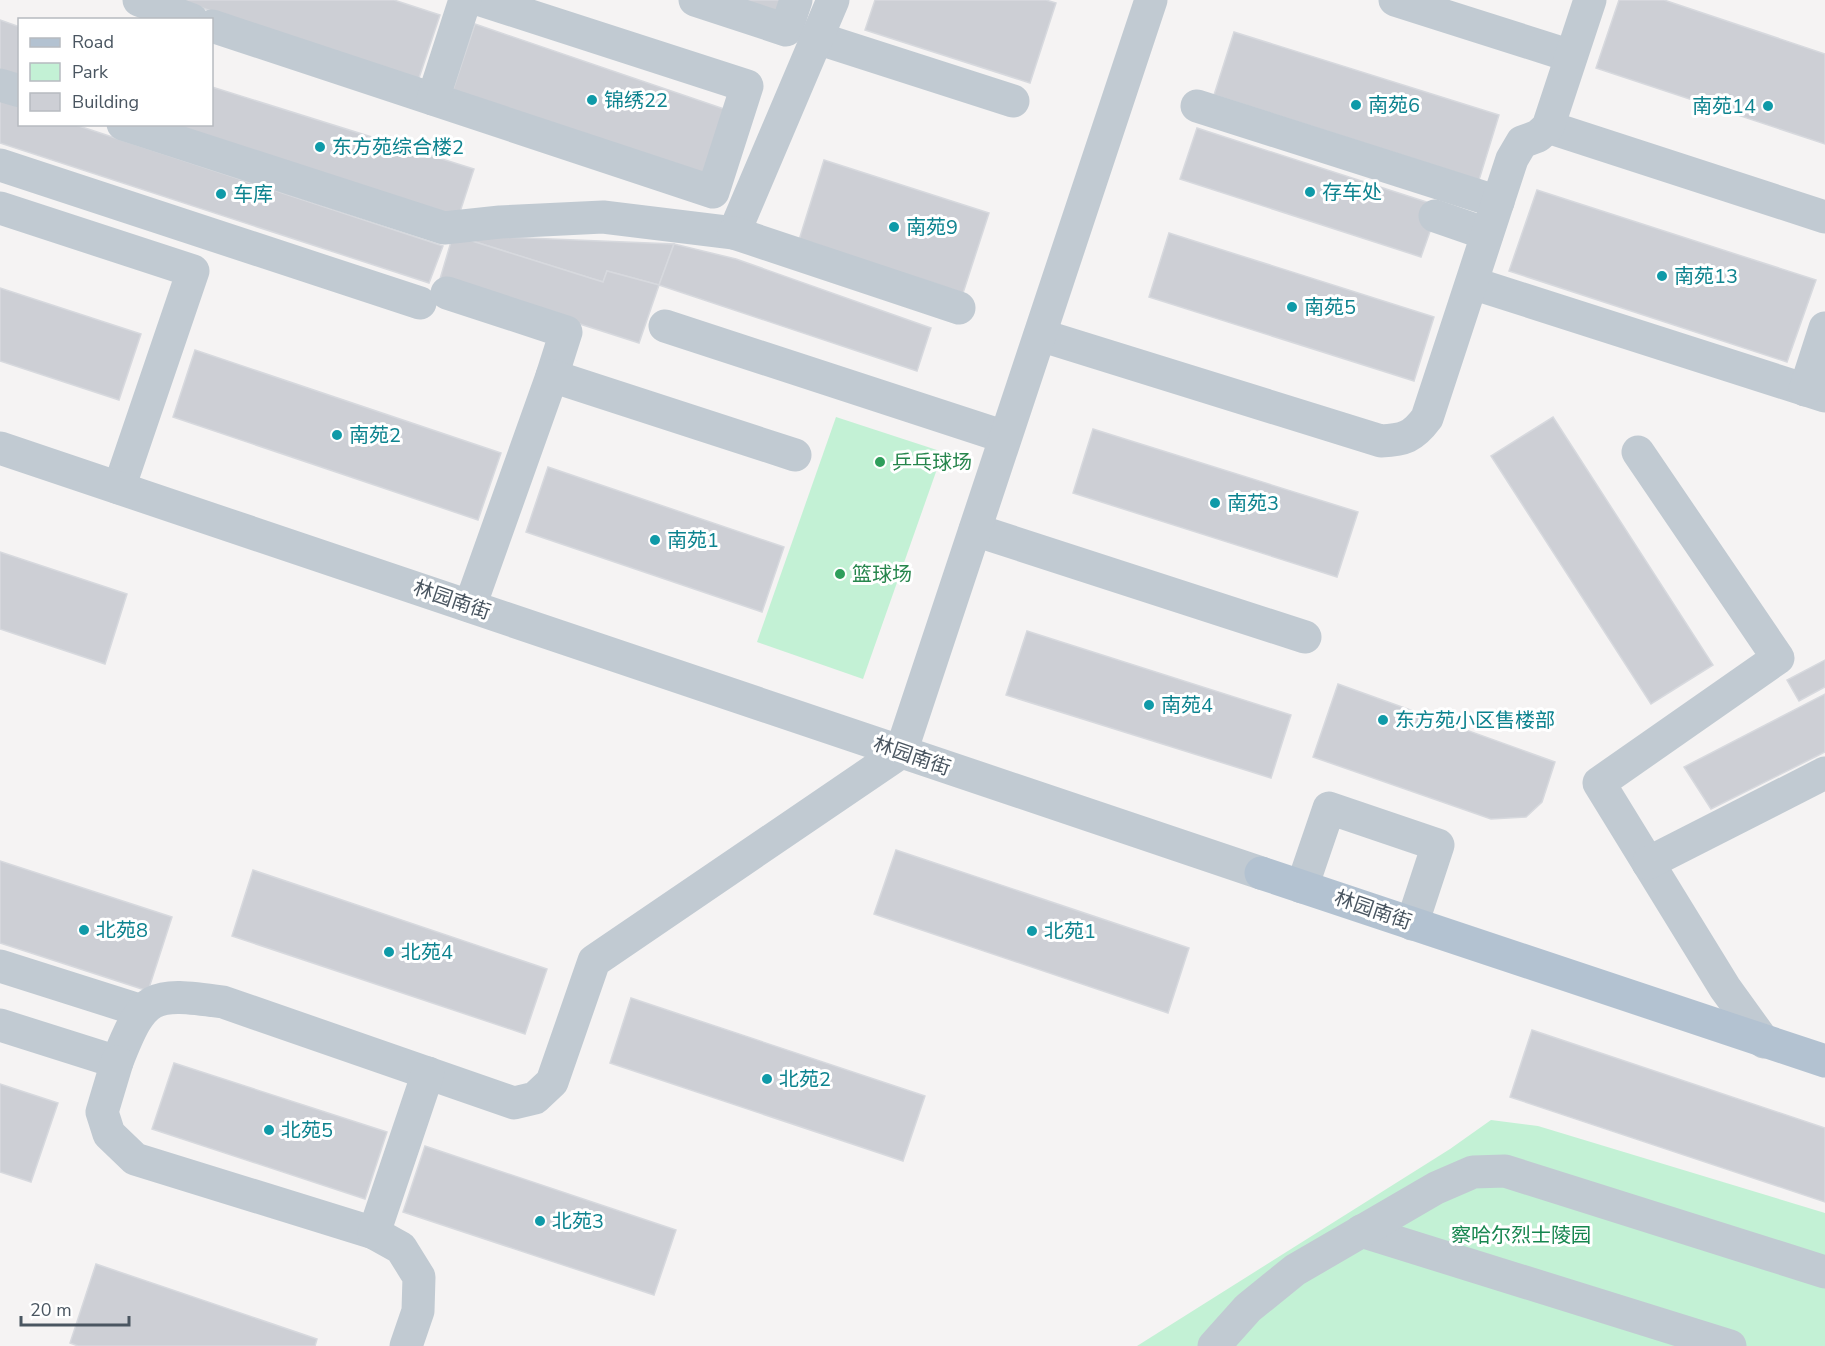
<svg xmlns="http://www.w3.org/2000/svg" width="1825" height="1346" viewBox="0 0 1825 1346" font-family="'Nunito Sans','Noto Sans SC',sans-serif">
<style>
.green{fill:#c3f1d5}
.building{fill:#cdcfd5;stroke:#d7d9de;stroke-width:1.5}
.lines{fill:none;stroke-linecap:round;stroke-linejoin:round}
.minor{stroke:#c1cad2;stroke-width:33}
.major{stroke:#b3c2d1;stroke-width:33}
.culture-dot{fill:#0f9aa8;stroke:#fff;stroke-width:2}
.leisure-dot{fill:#2e9e5b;stroke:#fff;stroke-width:2}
.labels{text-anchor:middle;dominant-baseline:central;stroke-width:6;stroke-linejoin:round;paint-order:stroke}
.culture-label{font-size:20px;fill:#0d838f;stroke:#fff;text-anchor:start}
.leisure-label{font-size:20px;fill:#27864d;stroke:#fff;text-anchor:start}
.street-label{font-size:20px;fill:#4a5661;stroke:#fff}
.park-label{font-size:20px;fill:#17864f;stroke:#fff}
</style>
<rect width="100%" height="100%" fill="#f5f3f3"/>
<g class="green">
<path d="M836 417 943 452 863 679 757 642Z"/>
<path d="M1491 1120 1538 1126 1825 1213V1346H1137L1450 1149Z"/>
</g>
<g class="building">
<path d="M179 0H394L440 15 418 81Z"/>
<path d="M738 0H787L782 15Z"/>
<path d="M875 0H1046L1056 3 1030 83 865 30Z"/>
<path d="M1619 0H1664L1825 54V144L1596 68Z"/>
<path d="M0 20 20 27V77L0 70Z"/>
<path d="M475 24 730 111 708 176 453 90Z"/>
<path d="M1234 32 1499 115 1479 180 1214 95Z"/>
<path d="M212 87 474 169 458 218 168 124H212Z"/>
<path d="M0 100 20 107V124H73L443 246 429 283 0 143Z"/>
<path d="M1197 128 1439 206 1421 257 1180 179Z"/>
<path d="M824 160 989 213 963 293 799 240Z"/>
<path d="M1537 190 1816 280 1787 362 1509 271Z"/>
<path d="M1169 233 1434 317 1414 381 1149 297Z"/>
<path d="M453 235 674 244 659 285 607 271 603 282Z"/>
<path d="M453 235 603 282 607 271 659 285 639 343 440 279Z"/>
<path d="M674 244 736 259 931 328 917 371 659 285Z"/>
<path d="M0 288 141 334 119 400 0 361Z"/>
<path d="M195 350 501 453 478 520 173 417Z"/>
<path d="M1553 417 1713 665 1651 704 1491 456Z"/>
<path d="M1093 429 1358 512 1337 577 1073 493Z"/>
<path d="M548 467 784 547 762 612 526 532Z"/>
<path d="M0 552 127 594 105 664 0 629Z"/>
<path d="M1027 631 1291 715 1271 778 1006 695Z"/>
<path d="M1825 660V687L1799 701 1787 680Z"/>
<path d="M1338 684 1555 762 1542 802 1526 817 1491 819 1313 757Z"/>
<path d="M1825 694V752L1711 809 1684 767Z"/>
<path d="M896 850 1189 948 1168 1013 874 914Z"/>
<path d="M0 861 172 917 148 991 0 943Z"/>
<path d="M253 870 547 969 525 1034 232 936Z"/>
<path d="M631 998 925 1096 903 1161 610 1063Z"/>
<path d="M1532 1030 1825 1128V1202L1510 1097Z"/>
<path d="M174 1063 387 1132 365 1199 152 1129Z"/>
<path d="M0 1084 58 1103 31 1182 0 1172Z"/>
<path d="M425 1146 676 1230 654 1295 403 1212Z"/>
<path d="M96 1264 317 1339 315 1346H78L70 1343Z"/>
</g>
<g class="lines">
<g class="minor">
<path d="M139 0 192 20"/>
<path d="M695 0 786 30 796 0"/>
<path d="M1395 0 1571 56"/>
<path d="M212 26 713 192 747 86 481 0"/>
<path d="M817 38 1013 101"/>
<path d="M0 85 20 91"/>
<path d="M433 99 465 0"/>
<path d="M1197 106 1498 202"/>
<path d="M123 124 444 228 500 222 603 217 734 233 833 0"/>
<path d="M1548 127 1825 217"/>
<path d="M0 165 420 303"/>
<path d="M0 208 193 271 119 488"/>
<path d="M1435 216 1487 234"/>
<path d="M734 233 959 308"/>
<path d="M1472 283 1825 396"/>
<path d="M447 293 566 332 552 376"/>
<path d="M665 326 1005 437"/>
<path d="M1040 335 1381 441C1404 440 1413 437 1427 418L1512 159 1522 142 1538 136 1548 127 1590 0"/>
<path d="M1805 390 1825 328"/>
<path d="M0 448 1261 873"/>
<path d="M1638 452 1778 658 1599 783 1725 988 1764 1042"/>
<path d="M975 530 1305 637"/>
<path d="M470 606 552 376 795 455"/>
<path d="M1648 863 1825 773"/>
<path d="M1302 887 1329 808 1438 845 1412 924"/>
<path d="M0 966 142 1011"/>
<path d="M0 1025 117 1062C144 993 151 992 223 1002L514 1103 535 1098 552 1082 594 961 901 752 1151 0"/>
<path d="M117 1062 102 1112 109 1134 135 1159 374 1233 401 1248 419 1277 418 1311 406 1346"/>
<path d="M1361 1231 1730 1346"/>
<path d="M374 1233 428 1073"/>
<path d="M1214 1346 1248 1308 1295 1270 1436 1188 1473 1172 1505 1171 1825 1272"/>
</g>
<path class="major" d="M1261 873 1825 1061"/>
</g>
<g class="culture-dot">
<circle cx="592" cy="100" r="6"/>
<circle cx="1356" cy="105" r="6"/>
<circle cx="1768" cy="106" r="6"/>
<circle cx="320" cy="147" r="6"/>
<circle cx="1310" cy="192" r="6"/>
<circle cx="221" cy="194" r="6"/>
<circle cx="894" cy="227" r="6"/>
<circle cx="1662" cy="276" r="6"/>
<circle cx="1292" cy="307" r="6"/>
<circle cx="337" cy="435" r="6"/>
<circle cx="1215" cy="503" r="6"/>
<circle cx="655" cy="540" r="6"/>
<circle cx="1149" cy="705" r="6"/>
<circle cx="1383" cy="720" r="6"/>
<circle cx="84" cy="930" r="6"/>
<circle cx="1032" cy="931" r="6"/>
<circle cx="389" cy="952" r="6"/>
<circle cx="767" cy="1079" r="6"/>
<circle cx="269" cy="1130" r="6"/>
<circle cx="540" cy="1221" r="6"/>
</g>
<g class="leisure-dot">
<circle cx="880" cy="462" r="6"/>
<circle cx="840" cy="574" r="6"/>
</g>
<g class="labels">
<g class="culture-label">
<text x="604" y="100">锦绣22</text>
<text x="1368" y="105">南苑6</text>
<text x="1756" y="106" text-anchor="end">南苑14</text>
<text x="332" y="147">东方苑综合楼2</text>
<text x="1322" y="192">存车处</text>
<text x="233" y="194">车库</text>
<text x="906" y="227">南苑9</text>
<text x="1674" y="276">南苑13</text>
<text x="1304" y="307">南苑5</text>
<text x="349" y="435">南苑2</text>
<text x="1227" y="503">南苑3</text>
<text x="667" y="540">南苑1</text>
<text x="1161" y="705">南苑4</text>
<text x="1395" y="720">东方苑小区售楼部</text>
<text x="96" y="930">北苑8</text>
<text x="1044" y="931">北苑1</text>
<text x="401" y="952">北苑4</text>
<text x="779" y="1079">北苑2</text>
<text x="281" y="1130">北苑5</text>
<text x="552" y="1221">北苑3</text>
</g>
<g class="leisure-label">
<text x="892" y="462">乒乓球场</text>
<text x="852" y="574">篮球场</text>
</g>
<g class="street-label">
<text transform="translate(452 600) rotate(19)">林园南街</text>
<text transform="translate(912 756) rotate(19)">林园南街</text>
<text transform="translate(1373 910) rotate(19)">林园南街</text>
</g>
<g class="park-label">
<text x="1521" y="1235">察哈尔烈士陵园</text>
</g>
</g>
<rect x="18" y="18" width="195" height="108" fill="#ffffff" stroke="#b7bbc0" stroke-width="1.5"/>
<rect x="30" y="38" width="30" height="9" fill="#b3c2d1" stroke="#b7bbc0" stroke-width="1.5"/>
<text x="72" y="48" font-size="18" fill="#4a5661">Road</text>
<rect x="30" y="63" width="30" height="18" fill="#c3f1d5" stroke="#b7bbc0" stroke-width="1.5"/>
<text x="72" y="78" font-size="18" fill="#4a5661">Park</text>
<rect x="30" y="93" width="30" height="18" fill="#cdcfd5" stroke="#b7bbc0" stroke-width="1.5"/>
<text x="72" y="108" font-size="18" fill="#4a5661">Building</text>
<path d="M21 1316v9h108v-9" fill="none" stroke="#4a5661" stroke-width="3"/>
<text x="30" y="1316" font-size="18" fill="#4a5661" stroke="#ffffff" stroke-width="4.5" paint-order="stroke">20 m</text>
</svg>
